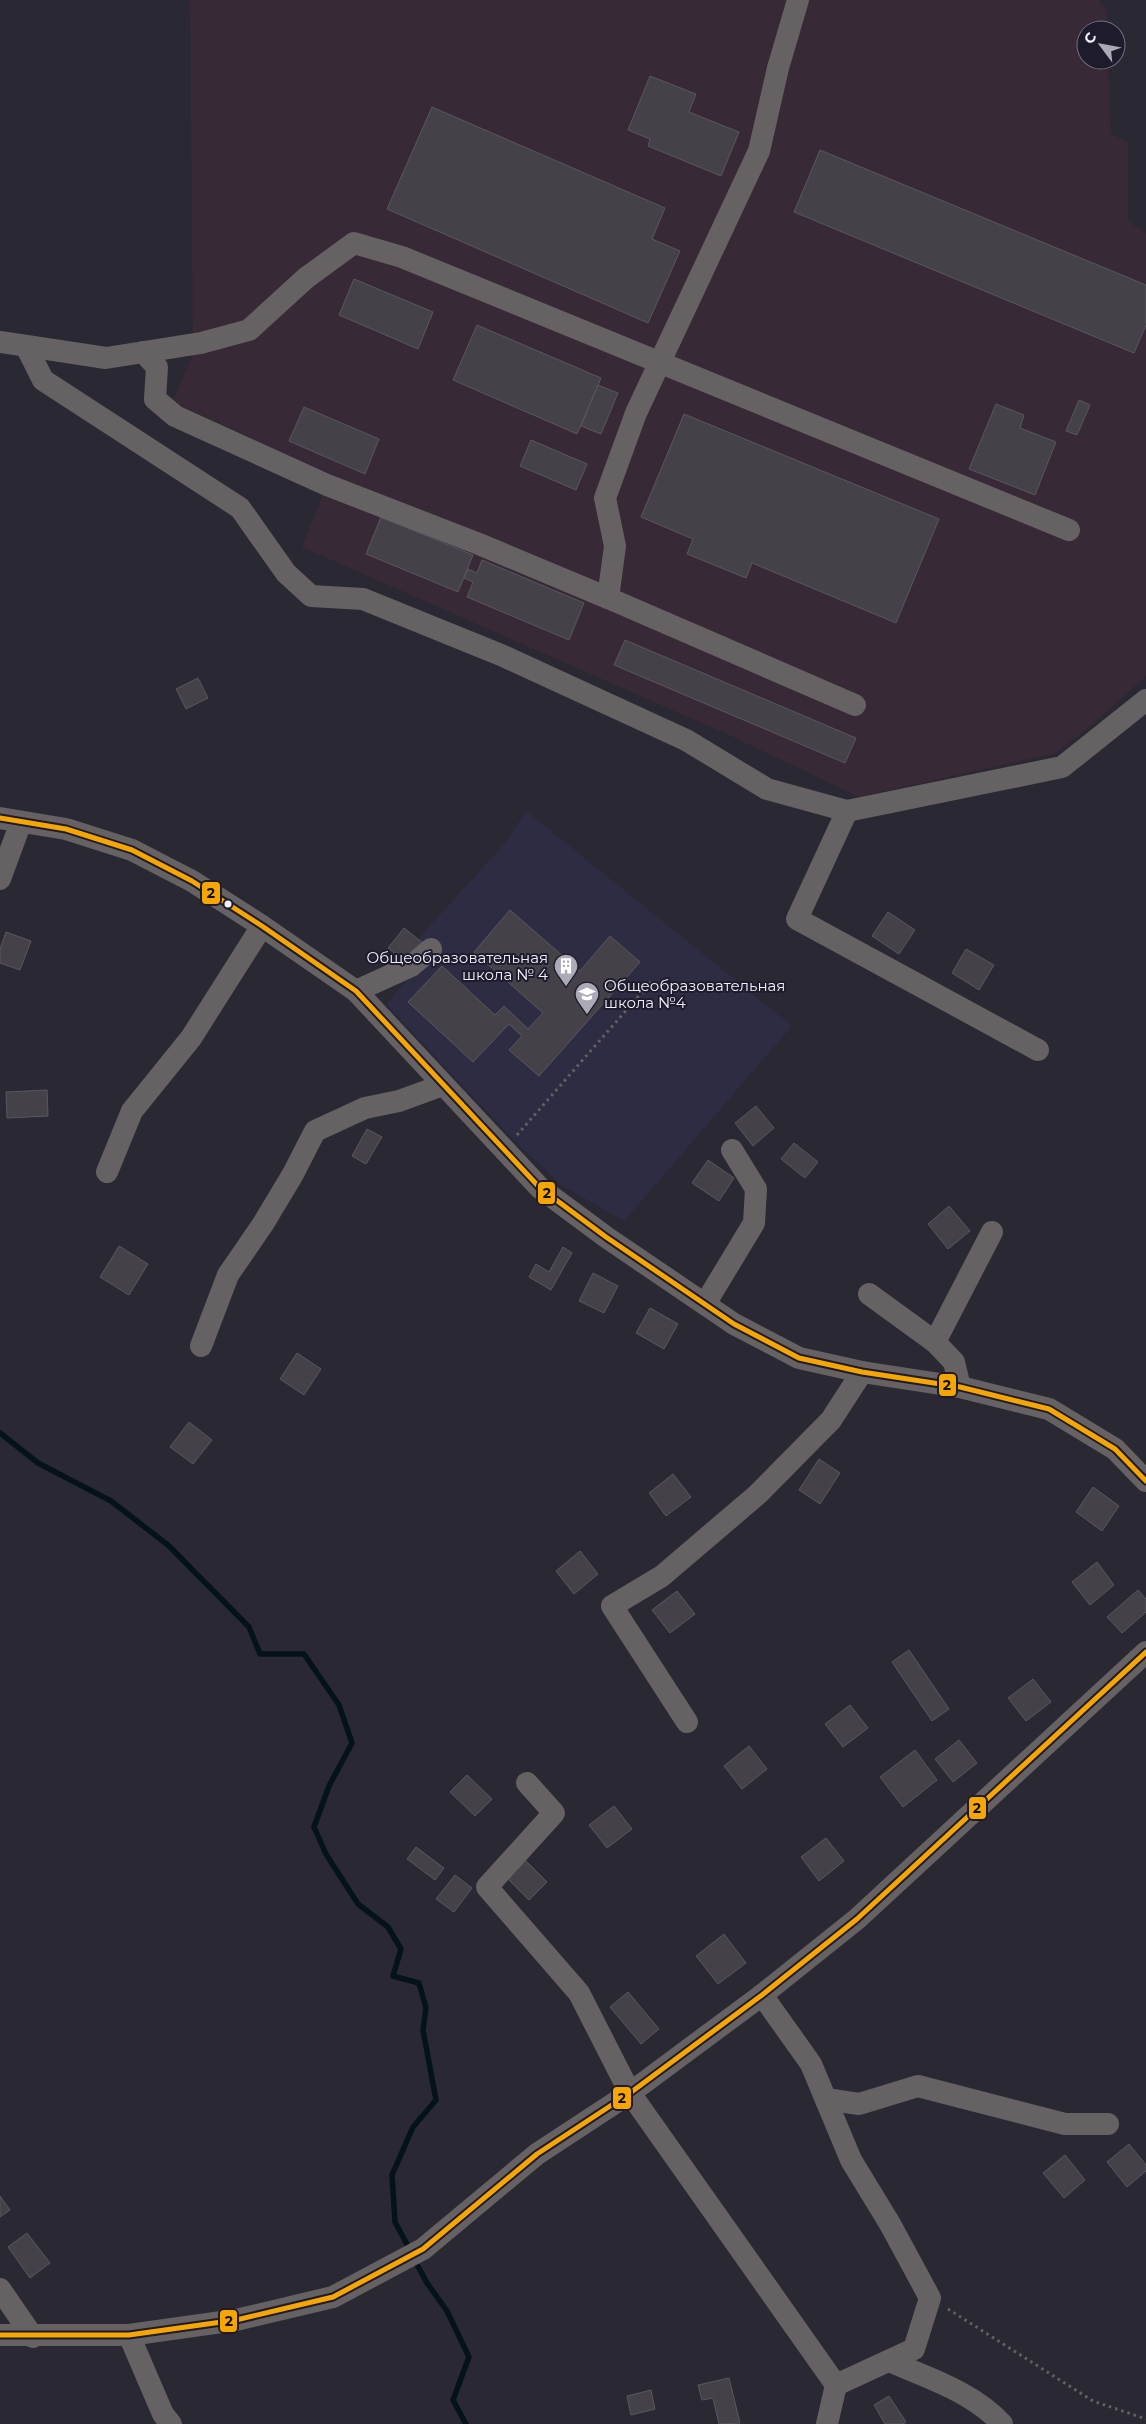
<svg xmlns="http://www.w3.org/2000/svg" width="1146" height="2424" viewBox="0 0 1146 2424" font-family="Montserrat,sans-serif">
<style>
.built{fill:#2e2c42}
.industrial{fill:#372935}
.lines{fill:none;stroke-linecap:round;stroke-linejoin:round}
.stream{stroke:#04131a;stroke-width:5.5}
.building{fill:#444149;stroke:#5a575e}
.path{stroke:#646064;stroke-width:3;stroke-dasharray:2.5 4;stroke-linecap:butt}
.minor{stroke:#666163;stroke-width:22}
.bus-1-casing{stroke:#1e1b2d;stroke-width:9}
.bus-1{stroke:#f7a600;stroke-width:5}
.bus-dot{fill:#f1f0fc;stroke:#1e1b2d;stroke-width:2}
.labels{text-anchor:middle;dominant-baseline:central;stroke-width:4;stroke-linejoin:round;paint-order:stroke}
.poi-label{font-size:15px;fill:#f1f0fc;stroke:#1e1b2d;text-anchor:end}
.line-badge{stroke:#1e1b2d;stroke-width:2}
.pale-badge-label{font-size:14px;text-anchor:middle;font-weight:bold;fill:#111}
</style>
<rect width="100%" height="100%" fill="#2a2933"/>
<path class="built" d="M526 811 792 1026 624 1221 560 1184 513 1139 386 1004 416 970 418 939 505 843Z"/>
<path class="industrial" d="M190 0H1098L1106 9 1107 30H1086V60H1108L1111 134 1128 142V221L1146 233V676L1101 717 1056 753 859 797 729 735 302 547 331 474 172 402 193 355Z"/>
<g class="lines">
<g class="stream">
<path d="M0 1433 38 1463 111 1501 168 1545 249 1627 260 1654H304L339 1705 352 1743 329 1786 314 1827 326 1854 358 1904 388 1927 401 1949 393 1976 419 1983 426 2008 423 2030 436 2100 413 2127 392 2175 395 2222 410 2250"/>
<path d="M414 2259 427 2283 447 2311 469 2357 453 2400 466 2424"/>
</g>
</g>
<g class="building">
<path d="M650 76 696 94 689 112 739 132 721 176 648 146 650 139 628 130Z"/>
<path d="M432 107 665 208 652 239 680 251 648 323 387 209Z"/>
<path d="M820 150 1146 285V325L1134 353 794 212Z"/>
<path d="M354 279 433 312 418 349 339 315Z"/>
<path d="M477 325 601 378 577 434 453 380Z"/>
<path d="M598 385 618 393 601 434 581 426Z"/>
<path d="M1079 400 1090 405 1077 435 1066 431Z"/>
<path d="M996 404 1024 415 1020 428 1056 442 1035 495 969 469Z"/>
<path d="M304 407 379 439 365 474 289 441Z"/>
<path d="M684 414 939 519 896 623 752 563 746 578 687 554 693 539 641 517Z"/>
<path d="M531 440 587 464 576 490 520 466Z"/>
<path d="M381 517 473 555 458 592 366 554Z"/>
<path d="M482 560 584 603 569 640 467 597 473 582 464 578 468 569 477 573Z"/>
<path d="M625 640 856 738 845 763 614 665Z"/>
<path d="M198 678 208 698 186 709 176 689Z"/>
<path d="M510 910 580 971 610 936 640 962 539 1076 509 1050 522 1036 509 1024 473 1062 408 1002 442 966 495 1015 504 1006 528 1029 543 1013 474 952Z"/>
<path d="M888 912 915 930 899 954 872 936Z"/>
<path d="M404 928 424 944 408 964 388 948Z"/>
<path d="M6 932 31 941 20 970 0 963V949Z"/>
<path d="M966 949 994 965 979 990 952 973Z"/>
<path d="M47 1090 48 1116 7 1118 6 1092Z"/>
<path d="M756 1106 774 1128 753 1146 735 1123Z"/>
<path d="M367 1129 382 1137 366 1164 352 1156Z"/>
<path d="M794 1143 818 1162 805 1178 781 1159Z"/>
<path d="M708 1160 734 1178 719 1201 692 1183Z"/>
<path d="M949 1206 970 1231 948 1249 928 1224Z"/>
<path d="M119 1246 148 1264 129 1295 100 1277Z"/>
<path d="M563 1247 572 1253 551 1290 529 1277 536 1264 549 1272Z"/>
<path d="M593 1273 618 1286 604 1313 579 1301Z"/>
<path d="M650 1308 678 1324 664 1349 636 1333Z"/>
<path d="M297 1353 321 1369 304 1395 280 1379Z"/>
<path d="M189 1422 212 1440 193 1464 170 1447Z"/>
<path d="M819 1459 840 1473 820 1504 799 1490Z"/>
<path d="M673 1474 691 1497 666 1516 649 1493Z"/>
<path d="M1093 1487 1119 1506 1102 1531 1076 1512Z"/>
<path d="M580 1551 598 1574 574 1594 556 1571Z"/>
<path d="M1097 1562 1114 1585 1090 1605 1072 1582Z"/>
<path d="M1138 1590 1146 1599V1612L1122 1633 1107 1617Z"/>
<path d="M677 1591 695 1614 670 1633 652 1610Z"/>
<path d="M909 1650 949 1709 932 1721 892 1662Z"/>
<path d="M1033 1679 1051 1702 1026 1721 1008 1698Z"/>
<path d="M850 1705 868 1728 843 1747 825 1724Z"/>
<path d="M959 1740 977 1763 953 1782 935 1759Z"/>
<path d="M749 1746 767 1769 742 1789 724 1766Z"/>
<path d="M915 1750 937 1780 903 1807 880 1777Z"/>
<path d="M467 1775 492 1799 475 1816 450 1792Z"/>
<path d="M614 1806 632 1829 607 1848 589 1825Z"/>
<path d="M826 1838 844 1861 819 1881 801 1857Z"/>
<path d="M416 1847 444 1868 435 1880 407 1859Z"/>
<path d="M523 1858 547 1882 529 1900 505 1876Z"/>
<path d="M455 1875 472 1888 454 1912 436 1899Z"/>
<path d="M724 1934 746 1963 718 1984 696 1956Z"/>
<path d="M628 1992 659 2029 641 2044 610 2007Z"/>
<path d="M1129 2144 1146 2165V2171L1127 2187 1107 2162Z"/>
<path d="M1065 2155 1085 2180 1064 2198 1043 2173Z"/>
<path d="M0 2196 10 2210 0 2217Z"/>
<path d="M27 2233 50 2263 30 2278 8 2247Z"/>
<path d="M729 2378 740 2423 719 2424 713 2398 702 2400 698 2385Z"/>
<path d="M651 2390 655 2409 631 2415 627 2396Z"/>
<path d="M889 2396 906 2422 903 2424H885L874 2405Z"/>
</g>
<g class="lines">
<g class="path">
<path d="M517 1135 651 982"/>
<path d="M948 2309 1093 2401 1146 2419"/>
</g>
<g class="minor">
<path d="M798 0 778 68 759 151 636 413 605 498 615 546 608 598 855 705"/>
<path d="M0 342 106 358 201 343 249 330 306 278 354 243 402 257 1069 530"/>
<path d="M26 346 43 380 240 508 286 573 311 596 363 599 501 655 686 740 767 789 847 811 1062 767 1146 700"/>
<path d="M143 352 157 367 155 399 175 416 327 485 479 544 608 598"/>
<path d="M847 811 797 919 1038 1050"/>
<path d="M0 818 66 829 132 850 192 881 262 926 356 991 540 1188 606 1237 734 1324 799 1358 862 1372 960 1387 1049 1409 1115 1449 1146 1481"/>
<path d="M0 879 21 822"/>
<path d="M356 991 411 966 431 949"/>
<path d="M107 1172 132 1111 191 1038 262 926"/>
<path d="M869 1294 935 1342"/>
<path d="M705 1304 754 1223 756 1189 732 1150"/>
<path d="M201 1346 228 1275 263 1224 293 1174 315 1131 365 1108 399 1101 443 1085"/>
<path d="M960 1387 954 1362 935 1342 992 1232"/>
<path d="M687 1722 612 1606 662 1576 758 1494 831 1420 862 1372"/>
<path d="M527 1783 554 1813 487 1887 579 1993 630 2093 836 2385"/>
<path d="M762 1995 811 2064 851 2160 890 2224 930 2298 914 2349 836 2385 827 2424"/>
<path d="M826 2099 859 2104 918 2086 1065 2124H1108"/>
<path d="M0 2289 33 2337"/>
<path d="M0 2335H129L236 2320 333 2297 423 2249 537 2154 630 2093 762 1995 857 1919 1146 1652"/>
<path d="M129 2335 163 2414 171 2424"/>
<path d="M889 2361C928 2378 973 2392 1002 2424"/>
</g>
<defs>
<g id="bus-1">
<path d="M0 818 66 829 132 850 192 881 262 926 356 991 540 1188 606 1237 734 1324 799 1358 862 1372 960 1387 1049 1409 1115 1449 1146 1481"/>
<path d="M0 2335H129L236 2320 333 2297 423 2249 537 2154 630 2093 762 1995 857 1919 1146 1652"/>
</g>
</defs>
<use href="#bus-1" class="bus-1-casing"/>
<use href="#bus-1" class="bus-1"/>
</g>
<defs>
<symbol id="building-pin" viewBox="-11 -11 22 30"><path d="M0 17L-7.5 6A9.5 9.5 0 1 1 7.5 6Z" fill="#abaab6" stroke="#1e1b2d"/><path d="M-4-6H4V6H1V3H-1V6H-4ZM-2.5-4.3h1.7v1.8h-1.7ZM.8-4.3h1.7v1.8H.8ZM-2.5-1h1.7V.8h-1.7ZM.8-1h1.7V.8H.8Z" fill="#fff"/></symbol>
<symbol id="school-pin" viewBox="-11 -11 22 30"><path d="M0 17L-7.5 6A9.5 9.5 0 1 1 7.5 6Z" fill="#abaab6" stroke="#1e1b2d"/><path d="M0-5L7-2L0 1L-7-2ZM-4 1L0 2.5L4 1V4Q0 6-4 4Z" fill="#fff"/></symbol>
</defs>
<g fill-rule="evenodd">
<use href="#building-pin" x="552" y="952" width="28" height="38"/>
<use href="#school-pin" x="573" y="980" width="28" height="38"/>
</g>
<circle class="bus-dot" cx="228" cy="904" r="4.5"/>
<g class="labels">
<g class="poi-label">
<text x="548" y="957">Общеобразовательная<tspan x="548" dy="17">школа № 4</tspan></text>
<text x="604" y="985" text-anchor="start">Общеобразовательная<tspan x="604" dy="17">школа №4</tspan></text>
</g>
</g>
<g class="line-badge">
<rect x="201" y="881" width="20" height="24" rx="5" fill="#f7a600"/>
<rect x="537" y="1181" width="19" height="24" rx="5" fill="#f7a600"/>
<rect x="938" y="1373" width="19" height="24" rx="5" fill="#f7a600"/>
<rect x="968" y="1796" width="19" height="24" rx="5" fill="#f7a600"/>
<rect x="612" y="2086" width="20" height="24" rx="5" fill="#f7a600"/>
<rect x="219" y="2309" width="19" height="24" rx="5" fill="#f7a600"/>
</g>
<g class="pale-badge-label">
<text x="211" y="898">2</text>
<text x="547" y="1198">2</text>
<text x="947" y="1390">2</text>
<text x="977" y="1813">2</text>
<text x="622" y="2103">2</text>
<text x="229" y="2326">2</text>
</g>
<g transform="translate(1101 45) rotate(302)"><circle r="24" fill="#1e1b2d" stroke="#727080"/>
<path d="M0-4L9 19L0 12L-9 19Z" fill="#abaab6"/>
<text y="-8" font-size="14" font-weight="bold" text-anchor="middle" fill="#f1f0fc">С</text>
</g>
</svg>
